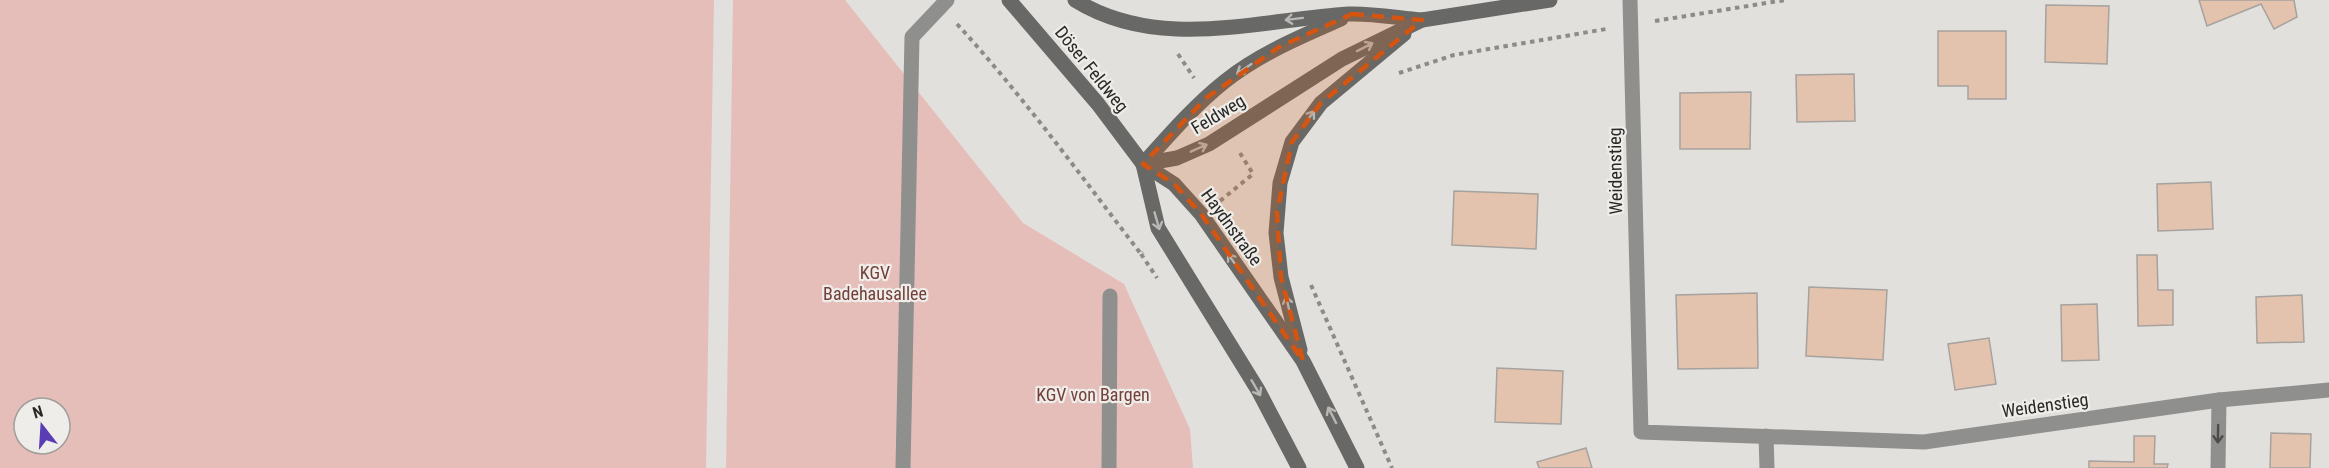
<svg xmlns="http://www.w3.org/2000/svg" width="2329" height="468" viewBox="0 0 2329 468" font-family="'Roboto Condensed',sans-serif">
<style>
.green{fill:#e5beba;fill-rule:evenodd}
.building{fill:#e3c3ad;stroke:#a6a29f;stroke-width:1.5}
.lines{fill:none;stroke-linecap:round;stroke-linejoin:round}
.path{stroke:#8d8b89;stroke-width:4;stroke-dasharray:4.5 4.5;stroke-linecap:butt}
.lane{stroke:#8f8f8d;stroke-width:15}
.street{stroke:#8f8f8d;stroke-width:15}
.secondary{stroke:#686966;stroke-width:15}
.oneway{stroke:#b9b8b5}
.oneway2{stroke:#4d4c4b}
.marked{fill:#d5540f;fill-opacity:0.2;stroke:#d5540f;stroke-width:4.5;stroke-dasharray:12 8;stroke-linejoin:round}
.labels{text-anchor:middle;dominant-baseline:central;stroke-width:4.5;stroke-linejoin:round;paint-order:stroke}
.street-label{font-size:18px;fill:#292827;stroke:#efede9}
.park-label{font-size:18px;fill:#743e39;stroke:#efede9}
</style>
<rect width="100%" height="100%" fill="#e2e0dc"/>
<g class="green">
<path d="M0 0H714L706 468H0ZM24 408H60V444H24Z"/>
<path d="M733 0H845L1023 223 1124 284 1190 429 1193 468H726Z"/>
</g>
<g class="building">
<path d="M2199 0H2294L2297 17 2274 29 2261 4 2207 26Z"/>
<path d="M2046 5 2109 6 2107 64 2045 62Z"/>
<path d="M1938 31H2006V99H1968V86H1938Z"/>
<path d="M1854 74 1855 121 1797 122 1796 75Z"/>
<path d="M1751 92 1750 149H1680V93Z"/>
<path d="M2211 182 2213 229 2158 231 2157 184Z"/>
<path d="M1454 191 1538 194 1536 249 1452 245Z"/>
<path d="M2137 255H2157L2158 290H2173V325L2138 326Z"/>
<path d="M1809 287 1887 290 1883 360 1806 356Z"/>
<path d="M1757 293 1758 368 1678 369 1676 295Z"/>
<path d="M2302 295 2304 342 2257 343 2256 297Z"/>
<path d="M2097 304 2099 360 2062 361 2061 305Z"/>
<path d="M1989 338 1996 384 1955 390 1948 344Z"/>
<path d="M1497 368 1563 371 1561 424 1495 422Z"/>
<path d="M2271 433 2311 434 2310 468H2270Z"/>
<path d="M2134 436H2155L2154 464H2168L2167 468H2089V461L2134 462Z"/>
<path d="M1586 448 1592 468H1539L1537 462Z"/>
</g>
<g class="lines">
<g class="path">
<path d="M1655 21 1785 0"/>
<path d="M957 24C1023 96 1081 176 1141 254L1143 252"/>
<path d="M1178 54 1194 78"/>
<path d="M1399 73 1454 55 1606 29"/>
<path d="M1220 201 1253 174 1240 153"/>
<path d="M1141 254 1157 278"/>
<path d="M1311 285 1392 468"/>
</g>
<g class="lane">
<path d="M903 468 912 37 947 0"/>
<path d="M1109 468 1110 296"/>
</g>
<g class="street">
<path d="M1630 0 1641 432 1924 442 2219 400 2329 390"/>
<path d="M1766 436 1767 468"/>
<path d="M2218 468 2219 400"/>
</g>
<g class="secondary">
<path d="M1009 0 1098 104 1143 164 1174 184 1201 214 1303 361 1357 468"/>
<path d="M1075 0C1159 52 1258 20 1348 14 1372 13 1398 18 1422 20"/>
<path d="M1143 164 1177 158 1209 144 1342 59 1422 20 1550 0"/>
<path d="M1143 164 1158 228 1258 390 1299 468"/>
<path d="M1143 164C1169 135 1194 106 1224 82 1259 54 1300 37 1341 19"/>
<path d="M1300 350 1281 277 1276 233 1280 183 1292 142 1321 103 1404 34"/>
</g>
</g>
<defs><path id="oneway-shaft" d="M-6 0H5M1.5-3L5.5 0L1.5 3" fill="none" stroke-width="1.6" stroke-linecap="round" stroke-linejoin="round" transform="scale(1.5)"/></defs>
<g class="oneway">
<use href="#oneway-shaft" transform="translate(1294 19) rotate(173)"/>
<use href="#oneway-shaft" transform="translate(1365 47) rotate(-27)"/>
<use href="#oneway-shaft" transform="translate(1244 69) rotate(146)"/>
<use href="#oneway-shaft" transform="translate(1309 118) rotate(-54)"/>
<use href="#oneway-shaft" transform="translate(1199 148) rotate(-24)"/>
<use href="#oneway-shaft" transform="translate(1157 221) rotate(74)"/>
<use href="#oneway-shaft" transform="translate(1233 261) rotate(-125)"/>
<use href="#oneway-shaft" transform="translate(1288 305) rotate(-103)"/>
<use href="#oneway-shaft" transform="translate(1256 388) rotate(60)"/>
<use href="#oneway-shaft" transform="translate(1332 415) rotate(-117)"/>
</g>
<use class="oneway2" href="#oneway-shaft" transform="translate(2218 434) rotate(91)"/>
<path class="marked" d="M1352 14 1422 20 1321 103 1292 142 1277 212 1281 277 1303 361 1201 214 1174 184 1143 164 1206 98 1279 47Z"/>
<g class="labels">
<g class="street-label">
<text transform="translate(1092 69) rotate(51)">Döser Feldweg</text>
<text transform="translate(1218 114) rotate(-31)">Feldweg</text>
<text transform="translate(1615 171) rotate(-91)">Weidenstieg</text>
<text transform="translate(1232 227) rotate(54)">Haydnstraße</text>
<text transform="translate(2045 405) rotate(-8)">Weidenstieg</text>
</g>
<g class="park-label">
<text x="875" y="272">KGV<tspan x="875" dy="21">Badehausallee</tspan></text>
<text x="1093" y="394">KGV von Bargen</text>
</g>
</g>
<g transform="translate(42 426) rotate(343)"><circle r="28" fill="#efede9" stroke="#a09e9b" stroke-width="1.5"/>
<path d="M0-4.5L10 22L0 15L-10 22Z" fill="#5a3cb5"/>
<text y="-9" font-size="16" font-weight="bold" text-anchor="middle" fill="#292827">N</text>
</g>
</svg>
